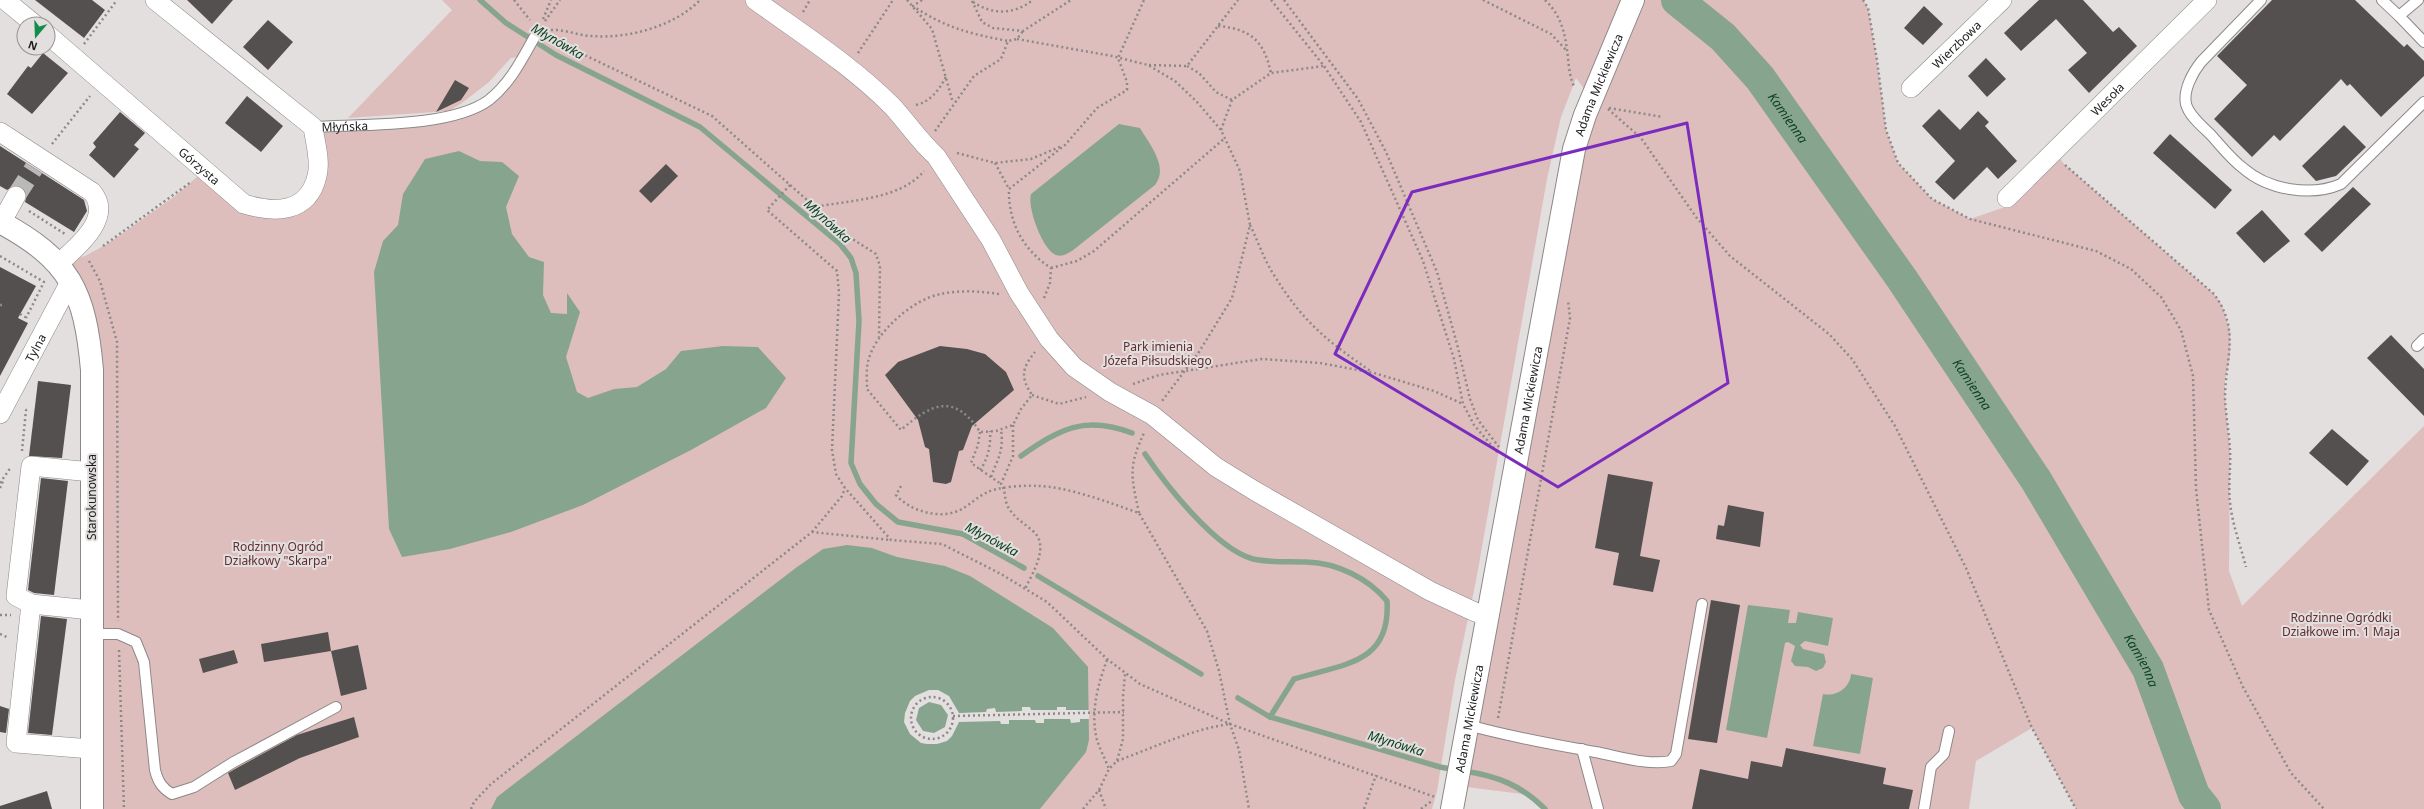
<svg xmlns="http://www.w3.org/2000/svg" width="2424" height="809" viewBox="0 0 2424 809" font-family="'Noto Sans',sans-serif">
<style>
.green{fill:#debebd}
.water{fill:#87a58e}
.pier{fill:#e3dfdf;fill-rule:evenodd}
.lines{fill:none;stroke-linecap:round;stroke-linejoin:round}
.stream{stroke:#87a58e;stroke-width:5.5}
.river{stroke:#87a58e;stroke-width:32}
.building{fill:#545050}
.street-tunnel{stroke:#bbb8b8;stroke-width:19;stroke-dasharray:19 10;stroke-linecap:butt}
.lane-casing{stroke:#8c8888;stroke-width:12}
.street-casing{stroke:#8c8888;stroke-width:20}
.secondary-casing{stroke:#8c8888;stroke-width:24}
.path{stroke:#8c8989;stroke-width:2.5;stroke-dasharray:2 3;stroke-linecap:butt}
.lane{stroke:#fff;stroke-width:10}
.street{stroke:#fff;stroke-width:19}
.secondary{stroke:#fff;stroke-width:22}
.marked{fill:none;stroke:#7b2cbf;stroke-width:3;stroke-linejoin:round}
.labels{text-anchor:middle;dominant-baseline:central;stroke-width:4;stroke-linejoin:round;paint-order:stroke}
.street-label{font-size:12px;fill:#1d1c1c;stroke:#e3dfdf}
.park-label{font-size:12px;fill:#622d30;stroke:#e3dfdf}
.water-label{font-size:13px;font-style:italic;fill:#0d4121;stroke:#e3dfdf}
</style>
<rect width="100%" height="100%" fill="#e3dfdf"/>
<g class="green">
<path d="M442 0H1633L1591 98 1576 78 1561 117 1547 179 1476 581 1455 680 1437 791 1432 809H92V370L58 264 85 256 109 243 175 196 204 171 264 210 309 192 313 127 444 119 489 100 523 56 511 58 489 82 462 103 449 111 348 118 452 10Z"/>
<path d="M1640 0H1863L1868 8 1877 60 1886 130 1898 163 1932 199 1970 219 2005 207 2054 150 2064 164 2214 294 2222 305 2230 331V356L2225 381V399L2230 450 2229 571 2242 606 2424 426V809H2076L2032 728 1976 761 1969 809H1545L1531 795 1458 786 1585 115 1602 104Z"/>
</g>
<g class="water">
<path d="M1119 124 1140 128C1150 145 1169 167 1155 185L1072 251C1067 254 1060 258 1054 254 1042 247 1027 208 1031 194Z"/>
<path d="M459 151 480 161 502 162 519 176 506 207 512 234 529 257 544 262 543 295 551 313 567 314V293L580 312 566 357 577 392 588 398 614 389 637 387 666 369 681 351 723 346 758 347 786 378 766 408 691 450 583 505 511 532 450 549 402 557 389 529 374 272 383 241 398 225 403 194 425 159Z"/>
<path d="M847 545 872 548 897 557 945 566 970 576 1053 628 1088 667 1089 740 1086 752 1040 809H491L497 797 797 567 823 549Z"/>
<path d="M1748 605 1790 610 1788 623H1796L1798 612 1833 618 1828 646 1805 641 1800 645 1803 649 1824 654 1826 662 1823 668 1816 671 1808 667 1795 666 1791 661 1795 646 1788 642 1785 643 1767 738 1726 730Z"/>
<path d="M1851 674 1873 678 1860 754 1813 746 1823 694C1836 697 1850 688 1851 674Z"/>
</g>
<path class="pier" d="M929 690H938L949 696 959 713 986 712 987 709 995 708 996 712 1022 711V707H1030L1031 710H1057V707H1066V710H1089V719H1080V722L1071 723 1070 719H1044V723H1036L1035 720H1009V724H1001L1000 721 959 722 952 736 947 741 937 744H927L921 743 910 734 904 722 905 713 910 701 915 696ZM929 702 941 705 948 715 945 727 934 733 923 731 916 720 919 708Z"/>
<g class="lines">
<g class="stream">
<path d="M480 0 506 23 556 55 700 127 840 244 851 258 856 273 859 321 851 463 860 484 876 504 898 522 963 534 1024 568"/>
<path d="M1145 454C1166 485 1216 549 1253 559 1271 563 1289 561 1307 562 1337 563 1368 578 1387 601 1391 664 1343 664 1294 679L1270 717"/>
<path d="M1021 456C1060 429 1084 415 1132 433"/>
<path d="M963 534 971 526"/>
<path d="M1038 576 1201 674"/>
<path d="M1238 698 1270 717 1440 767 1456 770"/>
<path d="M1464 771C1497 776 1521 785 1545 809"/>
</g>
<path class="river" id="s1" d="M1677 0 1723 37 1760 78 1902 279 2036 480 2148 669 2194 795 2205 809"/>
</g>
<g class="building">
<path d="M35 0H92L105 10 84 38Z"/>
<path d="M187 0H233L212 24Z"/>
<path d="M2039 0H2083L2113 32 2119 27 2137 46 2089 93 2068 70 2087 53 2056 19 2021 51 2004 33Z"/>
<path d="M2272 0H2355L2404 47 2407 44 2424 61V76L2381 117 2350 84 2347 86 2341 79 2280 141 2274 135 2252 157 2214 119 2247 85 2217 56Z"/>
<path d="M1924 6 1943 24 1923 45 1904 28Z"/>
<path d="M268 20 293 42 268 70 243 47Z"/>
<path d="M43 53 68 73 32 114 7 94 28 66 31 68Z"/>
<path d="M1986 58 2006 79 1987 97 1968 76Z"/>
<path d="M455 80 469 88 461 100 436 112Z"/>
<path d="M247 96 283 126 261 152 225 123Z"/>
<path d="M1939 109 1960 130 1978 111 1989 122 1985 126 2017 161 1998 179 1987 167 1954 200 1935 182 1955 161 1922 126Z"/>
<path d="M120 112 145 133 134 145 139 149 114 178 89 155 96 147 93 143Z"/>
<path d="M2344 125 2366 147 2336 176 2316 181 2302 166Z"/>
<path d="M2170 134 2232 190 2215 209 2153 153Z"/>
<path d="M0 146 84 200 87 211 74 232 25 202 27 195 22 187 15 185 7 190 0 186Z"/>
<path d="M666 164 678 176 651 203 639 191Z"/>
<path d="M2353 187 2371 204 2322 252 2304 234Z"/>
<path d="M2262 210 2290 241 2264 263 2236 233Z"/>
<path d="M0 267 36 286 18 318 28 323 0 376Z"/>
<path d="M2391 335 2424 369V416L2367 358Z"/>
<path d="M940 346 967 349 985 354 1006 372 1014 390 972 426 963 450 959 451 951 482 946 484 933 482 929 449 925 447 918 420 885 375 898 362Z"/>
<path d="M38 381 71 385 62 458 29 456Z"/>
<path d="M2332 429 2369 461 2347 486 2309 453Z"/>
<path d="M1608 474 1653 482 1640 556 1660 560 1653 592 1613 585 1619 553 1595 548Z"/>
<path d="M41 478 68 481 54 595 34 593 28 590Z"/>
<path d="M1728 505 1764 512 1760 547 1716 539 1718 525 1724 526Z"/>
<path d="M1711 600 1740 605 1717 743 1688 739Z"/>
<path d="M41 616 67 619 52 735 28 733Z"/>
<path d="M328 632 331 651 264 662 261 644Z"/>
<path d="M358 645 367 689 341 696 331 651Z"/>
<path d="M234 650 238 663 203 673 199 659Z"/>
<path d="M0 706 9 709 6 733 0 732Z"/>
<path d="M354 717 359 737 300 758 235 790 228 773 235 769 297 735Z"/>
<path d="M1786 748 1886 768 1883 784 1913 790 1909 809H1692L1700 769 1748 779 1751 761 1782 767Z"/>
<path d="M47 791 52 809H0V806Z"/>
</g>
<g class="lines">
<path class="street-tunnel" d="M16 196 34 168"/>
<defs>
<g id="lane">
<path d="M2261 0 2201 62C2193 72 2183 90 2186 104 2189 116 2203 127 2211 135 2221 146 2231 159 2243 168 2268 190 2311 197 2341 184L2424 102"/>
<path d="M2382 0 2399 16"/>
<path d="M2418 0 2399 16 2424 42"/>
<path id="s2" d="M313 127C361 124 451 128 489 100 512 82 524 55 538 31"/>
<path d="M2417 346 2424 339"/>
<path d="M90 634H118L136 642 144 662 155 770C158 782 162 788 172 794L194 787 232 763 336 707"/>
<path d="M1468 725C1510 737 1552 744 1595 752 1618 756 1648 766 1671 761L1676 754 1702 604"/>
<path d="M1582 749 1598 809"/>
<path d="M1924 809 1931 767 1944 754 1949 731"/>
</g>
<g id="street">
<path d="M5 0 34 24"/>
<path d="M755 0C802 34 851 65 892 106 907 122 919 141 936 156L991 240 1019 293 1049 339 1074 367 1110 392 1152 415 1216 467 1255 491 1430 591 1475 612 1488 616"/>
<path id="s3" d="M48 35 244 204C274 213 308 214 317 176 321 161 315 142 313 127L155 0"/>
<path id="s4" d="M1911 88 2002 0"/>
<path d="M0 132 92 192C114 218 76 248 58 264"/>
<path id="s5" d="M2007 198 2207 0"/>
<path d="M1 223 16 196"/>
<path id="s6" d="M0 414 70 282"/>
<path d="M31 604 16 596 31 466 91 472"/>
<path d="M91 749 16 743 31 604 91 610"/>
</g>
<g id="secondary">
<path d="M0 222C70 260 85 291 92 370V809"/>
<path id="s7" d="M1452 809 1574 149 1585 115 1633 0"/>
</g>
</defs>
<use href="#lane" class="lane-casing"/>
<use href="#street" class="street-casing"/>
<use href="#secondary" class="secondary-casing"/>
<g class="path">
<path d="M514 0 530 20"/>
<path d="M907 0 932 29 953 103"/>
<path d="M922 0 913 6C944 27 970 34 1008 41"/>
<path d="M1271 0 1324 66 1361 122 1423 261 1454 359 1463 404 1474 425 1498 453"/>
<path d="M1284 0 1358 99 1386 152 1437 272 1457 344 1470 399 1478 420 1499 447"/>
<path d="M1483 0 1551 34 1567 51"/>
<path d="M1545 0C1565 19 1566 41 1569 67 1570 74 1571 81 1575 88"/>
<path d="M1863 0 1868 8 1877 60 1886 130 1898 163 1932 199 1970 219 2096 251 2131 269 2161 297 2181 330 2193 376 2196 489 2209 610 2243 687 2291 773 2324 809"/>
<path d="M972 1 982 22 993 28 1023 31 1071 0"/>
<path d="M973 2C993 15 1013 15 1033 0"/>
<path d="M803 12 810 0"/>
<path d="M543 19 551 0"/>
<path d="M545 21 560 0"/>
<path d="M1218 26C1251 29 1264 41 1271 73"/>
<path d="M551 30C565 29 579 36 593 36 628 39 675 26 700 0"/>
<path d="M549 38 712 116 815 207C849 200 900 200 924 171"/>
<path d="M1017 39 1112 56 1148 65 1175 81 1197 102 1221 130 1240 171 1250 225 1232 298 1199 352 1162 401"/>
<path d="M84 44 117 0"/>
<path d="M858 53 893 0"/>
<path d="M1149 65 1187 66 1238 0"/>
<path d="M1187 66 1199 73 1216 92 1232 100"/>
<path d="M916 105C931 101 938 91 946 77"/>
<path d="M1609 108 1663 117"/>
<path d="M1608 109 1641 138 1696 217 1730 256 1829 334 1852 359 1895 426 1966 568 2032 728 2076 809"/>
<path d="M1221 130 1232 100 1271 73 1324 66"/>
<path d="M935 131 974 76 1001 59 1008 41 1017 39 1023 31"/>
<path d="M52 144 90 96"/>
<path d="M957 153 995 163 1031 159 1062 146"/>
<path d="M995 163 1009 189"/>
<path d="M2065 165 2214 294C2241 331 2225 358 2225 399 2226 416 2229 433 2230 450 2231 468 2228 485 2230 502 2232 524 2241 547 2246 567"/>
<path d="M790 185 767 210 837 271 839 293 832 450 836 474 845 488 891 540 942 544 1001 574 1047 602 1107 659 1140 684 1230 724 1435 797"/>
<path d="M816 207 832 226 876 254 880 266 879 337"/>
<path d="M29 211 65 234"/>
<path d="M1250 225C1258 241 1264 260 1274 275 1302 321 1328 342 1372 372"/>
<path d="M103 246 191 182"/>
<path d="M0 256 44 282 26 318"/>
<path d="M89 261 100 281 117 342 118 621"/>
<path d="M1051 268 1077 261 1094 251 1225 138"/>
<path d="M999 294C980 291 959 290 941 294 913 299 874 333 868 362 866 370 867 380 867 389L901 430C931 404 954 392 980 432L996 431 1013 425 1021 409 1032 395C1020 377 1022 368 1035 352"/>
<path d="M1044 298 1050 283 1051 268C1023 250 1008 222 1009 189L1065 145 1097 108 1127 90V82L1118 58 1144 0"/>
<path d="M0 305H2"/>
<path d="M20 314 27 318"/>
<path d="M1133 384 1159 375 1262 359 1320 363 1374 373 1434 391 1463 404"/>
<path d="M1032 395 1059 404 1086 397"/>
<path d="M1013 425V456L1001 484C1007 492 1003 501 1010 510 1016 519 1025 524 1033 531 1050 546 1033 572 1025 589"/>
<path d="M980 432 978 445 971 463 1001 484"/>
<path d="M22 451 26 410 23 408"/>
<path d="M980 470C988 459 991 445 990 431"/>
<path d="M991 477C998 458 1004 451 1001 429"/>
<path d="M0 483 11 467"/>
<path d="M901 486 896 495C910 511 940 520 960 510 970 505 978 496 988 492 996 487 1026 485 1036 486 1067 486 1110 503 1139 513L1207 631 1219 671 1230 724 1239 750 1249 809"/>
<path d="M0 488 3 481"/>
<path d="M1139 513C1131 476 1128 466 1145 431"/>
<path d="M812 532 842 496 845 488"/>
<path d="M0 615H11"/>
<path d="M0 634 9 638"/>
<path d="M119 650 124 809"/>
<path d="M1107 660C1098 684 1090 713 1097 740 1100 749 1105 759 1109 769"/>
<circle cx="932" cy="718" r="21"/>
<path d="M953 716 1124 712"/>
<path d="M1498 718 1570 318 1568 300"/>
<path d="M1117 761C1155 747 1190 730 1229 724"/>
<path d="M1099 790 1106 809"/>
<path d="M471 809 474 802 491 784 812 532 890 540"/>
<path d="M1083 809 1099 790 1109 769 1117 761 1123 739V696L1125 674"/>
<path d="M1364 809 1376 775"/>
<path d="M1421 809 1433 800"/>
</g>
<use href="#lane" class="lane"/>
<use href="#street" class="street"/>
<use href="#secondary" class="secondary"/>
</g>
<path class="marked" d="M1687 123 1728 383 1558 487 1335 354 1412 192Z"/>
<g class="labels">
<g class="street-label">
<text stroke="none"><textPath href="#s4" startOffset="63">Wierzbowa</textPath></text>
<text stroke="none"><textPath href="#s7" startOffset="740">Adama Mickiewicza</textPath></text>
<text stroke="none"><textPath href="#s5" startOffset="141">Wesoła</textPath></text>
<text stroke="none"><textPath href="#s2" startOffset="32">Młyńska</textPath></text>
<text stroke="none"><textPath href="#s3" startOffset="200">Górzysta</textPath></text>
<text stroke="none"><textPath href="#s6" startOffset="75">Tylna</textPath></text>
<text stroke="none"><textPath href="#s7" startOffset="416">Adama Mickiewicza</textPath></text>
<text transform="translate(91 497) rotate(-90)">Starokunowska</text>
<text stroke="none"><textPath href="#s7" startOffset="92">Adama Mickiewicza</textPath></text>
</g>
<g class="park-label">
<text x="1158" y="346">Park imienia<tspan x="1158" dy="14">Józefa Piłsudskiego</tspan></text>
<text x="278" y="546">Rodzinny Ogród<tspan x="278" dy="14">Działkowy "Skarpa"</tspan></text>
<text x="2341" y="617">Rodzinne Ogródki<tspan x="2341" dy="14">Działkowe im. 1 Maja</tspan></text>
</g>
<g class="water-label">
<text transform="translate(558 41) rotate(30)">Młynówka</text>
<text stroke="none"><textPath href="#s1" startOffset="163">Kamienna</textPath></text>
<text transform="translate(828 221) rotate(42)">Młynówka</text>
<text stroke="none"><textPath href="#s1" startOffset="487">Kamienna</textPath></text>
<text transform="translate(992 539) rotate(28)">Młynówka</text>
<text stroke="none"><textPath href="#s1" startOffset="811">Kamienna</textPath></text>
<text transform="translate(1396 743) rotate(17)">Młynówka</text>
</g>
</g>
<g transform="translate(36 36) rotate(199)"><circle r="19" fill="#e3dfdf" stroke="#949191"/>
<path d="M0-3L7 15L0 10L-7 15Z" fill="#128e4a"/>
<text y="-6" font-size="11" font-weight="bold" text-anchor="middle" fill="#1d1c1c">N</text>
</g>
</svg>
